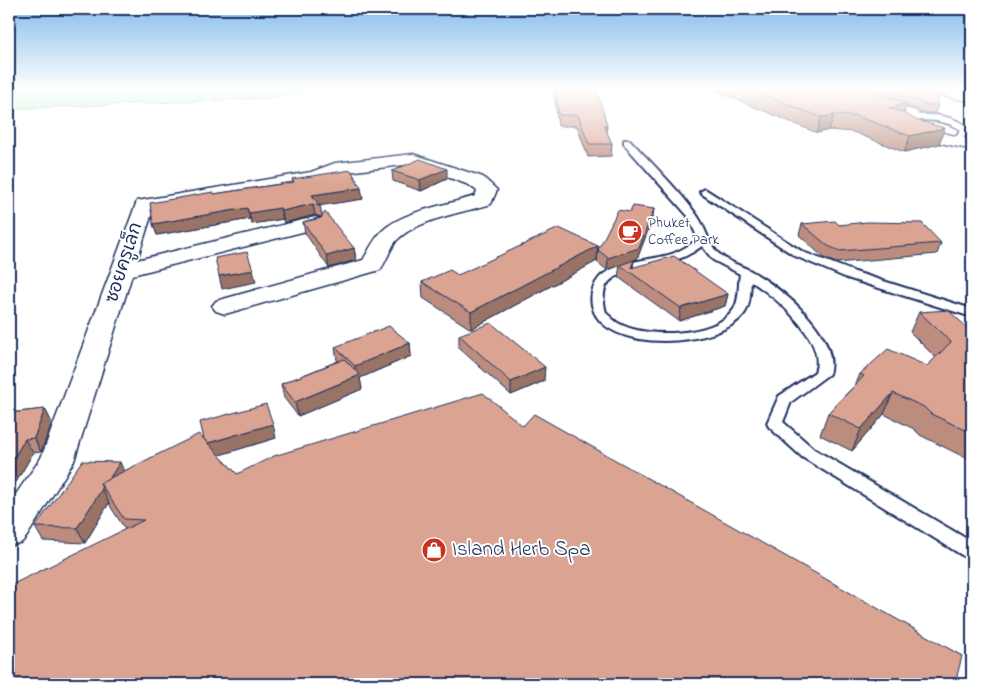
<svg xmlns="http://www.w3.org/2000/svg" width="981" height="693" viewBox="0 0 981 693" font-family="'Indie Flower','Playpen Sans Thai',sans-serif">
<style>
.green{fill:#a5efbe;stroke:#608f8e}
.lines{fill:none;stroke-linecap:round;stroke-linejoin:round}
.lane-casing{stroke:#1b2f5e;stroke-width:4}
.street-casing{stroke:#1b2f5e;stroke-width:3}
.lane{fill:#fff;fill-rule:evenodd}
.street{fill:#fff;fill-rule:evenodd}
.wall{fill:#bc8d7e;stroke:#1b2f5e}
.shaded-wall{fill:#997366;stroke:#1b2f5e}
.building{fill:#dba492;stroke:#1b2f5e}
.labels{text-anchor:middle;dominant-baseline:central;stroke-width:4;stroke-linejoin:round;paint-order:stroke}
.far-poi-label{font-size:15px;fill:#1b2f5e;stroke:#fff;text-anchor:start}
.street-label{font-size:18px;fill:#1b2f5e;stroke:#fff}
.near-poi-label{font-size:21px;fill:#1b2f5e;stroke:#fff;text-anchor:start}
</style>
<rect width="100%" height="100%" fill="#fff"/>
<filter id="ink" filterUnits="userSpaceOnUse"><feTurbulence type="fractalNoise" baseFrequency=".02" numOctaves="2"/><feDisplacementMap in="SourceGraphic" scale="10" xChannelSelector="R" yChannelSelector="G"/><feConvolveMatrix kernelMatrix="1 2 1 2 8 2 1 2 1" color-interpolation-filters="sRGB"/></filter>
<g filter="url(#ink)">
<path class="green" d="M9 88H326L270 98 9 109Z"/>
<g class="lines">
<defs>
<g id="lane">
<path d="M910 116C929 113 955 115 970 129L960 143H957L953 141 961 130C946 120 931 120 913 120L909 118Z"/>
<path d="M624 140H630C652 164 677 188 696 214 706 227 707 242 718 253 727 262 740 265 751 271 781 288 841 335 829 374L791 402 783 422 814 449 972 542V559L965 557 802 457 769 427 767 423 779 396 815 372C827 339 775 297 751 281 750 290 751 302 746 311 724 349 601 355 592 305 590 295 593 285 600 277 619 260 649 261 672 254 682 250 690 245 698 239L688 216 624 144ZM702 246 713 260 740 274C738 285 740 299 734 309 717 337 644 339 618 323 614 321 610 316 606 313 604 304 602 295 606 286 616 267 662 265 681 258 689 255 695 251 702 246Z"/>
<path d="M705 189 803 252 855 272 972 309V317L847 278 795 256 702 194 700 192Z"/>
</g>
<g id="street">
<path d="M920 88H946L972 94V102L922 91Z"/>
<path d="M868 97 916 111 921 118 916 124 927 129 972 140V150C956 146 907 138 898 125L905 117 863 104 861 101 863 98Z"/>
<path d="M413 154 483 177 497 190 491 204C463 213 418 219 397 240 390 248 387 261 380 270L225 314 216 311 212 306 216 301 363 260C369 250 374 239 382 231 403 211 447 205 475 196L477 191 469 185 412 164 339 173 316 183 153 210 137 260 315 217 322 219 325 223 322 227 132 275 74 461 27 536 22 542 9 546V504L41 458 137 201 311 172 335 163Z"/>
</g>
</defs>
<use href="#lane" class="lane-casing"/>
<use href="#street" class="street-casing"/>
<use href="#lane" class="lane"/>
<use href="#street" class="street"/>
</g>
<g class="wall">
<path d="M554 88H596L606 131 612 144 611 156 588 157 577 126H558L554 95Z"/>
<path d="M715 88H937L938 105 935 113H920L917 109 906 106 904 113 939 144 904 152 853 132 829 130 817 133 714 90Z"/>
<path d="M954 88H972V92Z"/>
<path d="M392 171 447 179 421 191 393 181Z"/>
<path d="M292 179 363 199 320 205 322 216 354 248 356 260 329 268 305 233 303 222 321 217 315 215 284 223 283 219 252 224 250 219 157 235 153 224 214 194 293 182Z"/>
<path d="M654 209 652 220 637 259 634 260 633 267 728 294 725 306 679 321 618 277 620 265H622L607 270 597 262 598 250 630 212Z"/>
<path d="M802 224 839 225 941 243 937 254 836 263 824 258 799 235Z"/>
<path d="M598 246 597 261 471 329 423 298 422 282Z"/>
<path d="M919 312 972 331V461L920 435 914 429 884 414 852 451 820 435 828 413 856 384 860 374 927 366 936 358 910 332Z"/>
<path d="M459 335 544 381 511 395 459 348Z"/>
<path d="M410 343 411 356 360 378 362 389 298 416 284 398 281 384 338 361 337 360 335 347Z"/>
<path d="M45 409 52 423 41 452 33 453 12 489 14 493 9 501V413Z"/>
<path d="M523 426 962 656 125 529 112 509 109 503 85 543 43 541 35 527 124 471 204 439 276 438 219 455 237 474Z"/>
</g>
<g class="shaded-wall">
<path d="M907 103 902 118 889 108Z"/>
<path d="M834 115 829 130 817 133 821 117Z"/>
<path d="M604 125H607L606 137Z"/>
<path d="M945 128 939 144 904 152 910 136Z"/>
<path d="M447 169V179L421 191 420 180Z"/>
<path d="M361 188 363 199 318 206 312 195Z"/>
<path d="M313 204 315 215 284 223 282 211Z"/>
<path d="M247 208 250 219 157 235 153 224Z"/>
<path d="M280 208 283 219 252 224 249 213Z"/>
<path d="M654 209 652 220 637 259 634 260 632 272 631 268 634 261 607 270 608 258Z"/>
<path d="M598 246 597 261 471 329V312Z"/>
<path d="M354 248 356 260 329 268 327 256Z"/>
<path d="M253 270 256 282 222 289 219 276Z"/>
<path d="M728 294 725 306 679 321 681 308Z"/>
<path d="M410 343 411 356 360 378 362 389 298 416 295 402 356 377 355 366Z"/>
<path d="M545 367 544 381 511 395V382Z"/>
<path d="M893 393 884 414 852 451 861 429Z"/>
<path d="M45 409 52 423 41 452 34 438Z"/>
<path d="M273 424 276 438 210 458 205 444Z"/>
<path d="M25 439 33 453 12 489 14 493 9 501V466Z"/>
<path d="M120 462 126 476 103 488Z"/>
<path d="M102 489 109 503 85 543 77 528Z"/>
</g>
<g class="building">
<path d="M555 88H596L607 125H604L612 144H589L578 115H559Z"/>
<path d="M746 88H860L907 103 889 108 904 113 916 120 945 128 910 136 857 116 834 115 821 117Z"/>
<path d="M877 88H937L938 105H923L919 101Z"/>
<path d="M420 159 447 169 420 180 392 171Z"/>
<path d="M351 170 361 188 312 195 320 206 313 204 282 211 280 208 249 213 247 208 153 224 150 203 213 192 214 194 294 182 292 179Z"/>
<path d="M633 206 654 209 639 248 608 258 598 250 618 210 630 212Z"/>
<path d="M325 212 354 248 327 256 303 222 321 218Z"/>
<path d="M835 221 839 225 867 222 922 223 941 243 840 251 828 246 802 224Z"/>
<path d="M559 228 598 246 471 312 422 282 450 270 458 275Z"/>
<path d="M247 252 253 270 219 276 215 258Z"/>
<path d="M674 256 728 294 681 308 620 265 634 260 631 268Z"/>
<path d="M948 310 971 331H972V433L931 414 924 407 893 393 861 429 828 413 864 376 860 374 888 349 927 366 951 342 919 312Z"/>
<path d="M491 323 545 367 511 382 459 335Z"/>
<path d="M389 326 410 343 355 366 335 347Z"/>
<path d="M344 359 360 375 295 402 281 384Z"/>
<path d="M483 393 523 426 534 414 962 656 955 684H9V586L144 520 124 519 100 483 199 434 237 474 274 456Z"/>
<path d="M266 404 273 424 208 443 204 439 200 422Z"/>
<path d="M45 409 34 438 25 439 9 466V413Z"/>
<path d="M82 461 120 462 109 479 100 483 102 489 77 528 35 527Z"/>
</g>
</g>
<linearGradient id="sky" x2="0" y2="1"><stop stop-color="#82bbe9"/><stop offset="0.48" stop-color="#fff"/><stop offset="1" stop-color="#fff" stop-opacity="0"/></linearGradient>
<rect width="981" height="185" fill="url(#sky)"/>
<defs>
<symbol id="cafe-disc" viewBox="-11 -11 22 22"><circle r="9.5" fill="#c8321e" stroke="#fff"/><path d="M-5.5-4.5H6V0H3Q3 3.5 0 3.5H-2.5Q-5.5 3.5-5.5 0ZM3-3.2v2h1.7v-2ZM-6 4.5H4V6H-6Z" fill="#fff"/></symbol>
<symbol id="shop-disc" viewBox="-11 -11 22 22"><circle r="9.5" fill="#c8321e" stroke="#fff"/><path d="M-5-2.5h2.3a2.7 3.5 0 0 1 5.4 0H5L5.5 6h-11ZM-1.5-2.5h3a1.5 2.3 0 0 0-3 0Z" fill="#fff"/></symbol>
</defs>
<g fill-rule="evenodd">
<use href="#cafe-disc" x="616" y="218" width="28" height="28"/>
<use href="#shop-disc" x="420" y="536" width="28" height="28"/>
</g>
<g class="labels">
<g class="far-poi-label">
<text x="648" y="223">Phuket<tspan x="648" dy="17">Coffee Park</tspan></text>
</g>
<g class="street-label">
<text transform="translate(125 263) rotate(-72)">ซอยครูเล็ก</text>
</g>
<g class="near-poi-label">
<text x="452" y="550">Island Herb Spa</text>
</g>
</g>
<rect width="981" height="693" fill="none" stroke="#fff" stroke-width="30"/>
<rect x="15" y="15" width="951" height="663" fill="none" stroke="#1b2f5e" stroke-width="2" filter="url(#ink)"/>
</svg>
